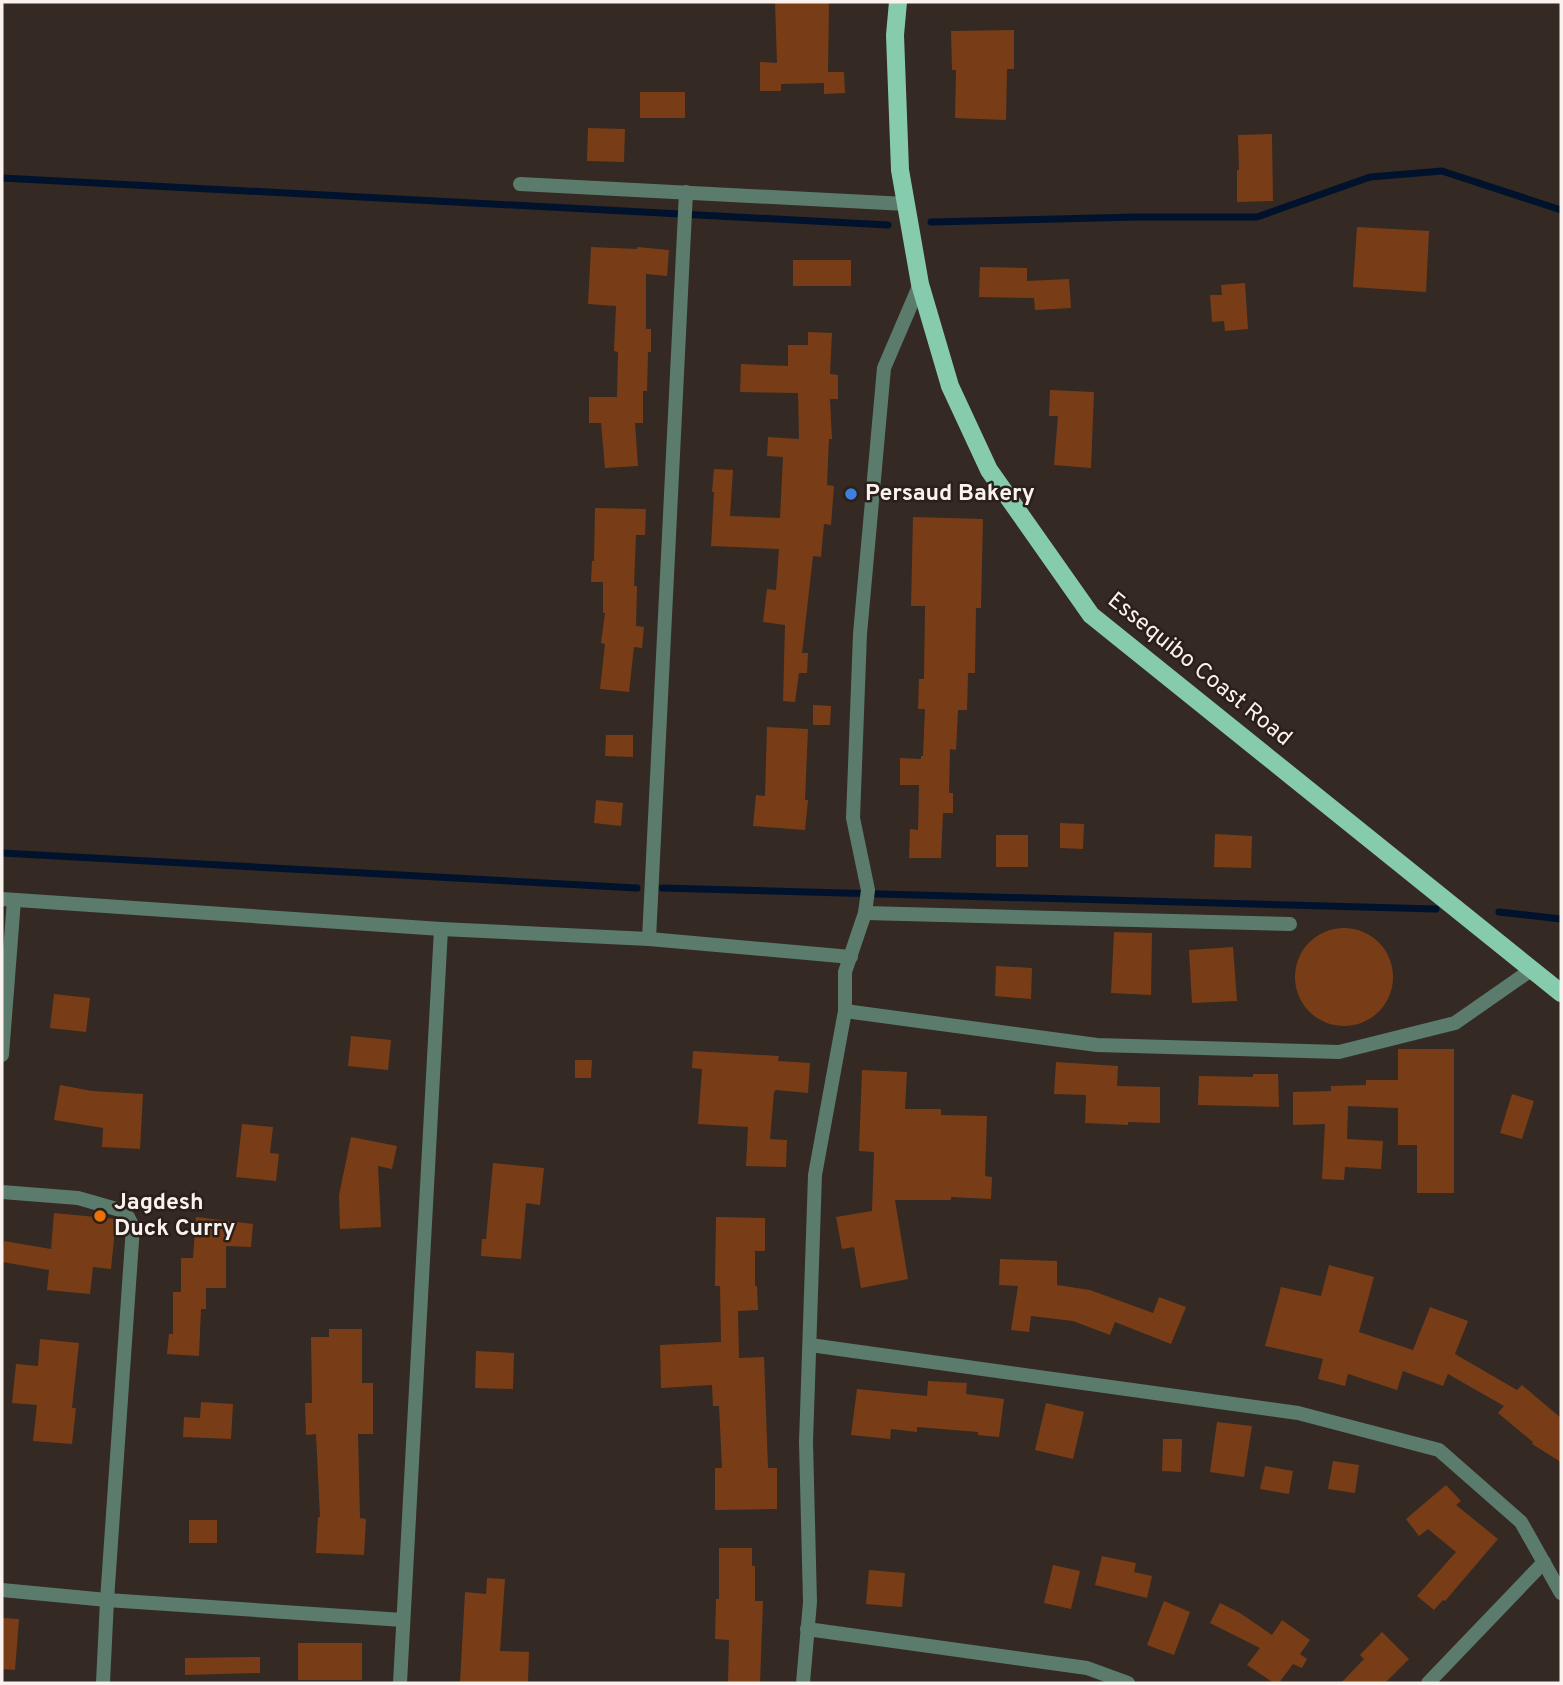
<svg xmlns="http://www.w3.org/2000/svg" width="1563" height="1685" viewBox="0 0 1563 1685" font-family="Overpass,sans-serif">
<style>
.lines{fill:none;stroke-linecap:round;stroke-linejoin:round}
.stream{stroke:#01122c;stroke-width:7}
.building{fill:#783d17}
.street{stroke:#5b7b6c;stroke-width:14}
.primary{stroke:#87cbad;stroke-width:18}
.shop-dot{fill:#3f7fe0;stroke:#2a1f19;stroke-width:2.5}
.food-dot{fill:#e8710a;stroke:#2a1f19;stroke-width:2.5}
.labels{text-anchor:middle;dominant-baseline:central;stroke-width:5;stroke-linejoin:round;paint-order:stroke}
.poi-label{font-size:23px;font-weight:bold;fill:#f9f2ee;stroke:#2a1f19;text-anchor:start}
.street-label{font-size:23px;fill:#f9f2ee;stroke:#2a1f19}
</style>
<rect width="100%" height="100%" fill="#342923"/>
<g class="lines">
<g class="stream">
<path d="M2 178 888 225"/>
<path d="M931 222 1137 217H1257L1370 177 1442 171 1561 210"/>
<path d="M2 853 637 888"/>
<path d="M662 888 1436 909"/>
<path d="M1499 912 1561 919"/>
</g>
</g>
<g class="building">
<path d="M775 2H829L828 72H844L845 93 824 94V83L781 84V91H760V62L777 63Z"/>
<path d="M1014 30V69H1007L1006 120 955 118 956 70H952L951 31Z"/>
<rect x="640" y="92" width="45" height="26"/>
<path d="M588 128 625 129 624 162 587 161Z"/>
<path d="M1272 134 1273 201 1237 202V170H1239L1238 135Z"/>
<path d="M1357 227 1429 231 1426 292 1353 287Z"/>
<path d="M591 247 637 249V247L669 250 667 276 646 274V329H651V352H648L647 391H643V423H635L638 466 605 468 601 423H589V397H617L618 352 614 351 616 306 588 304Z"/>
<rect x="793" y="260" width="58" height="26"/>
<path d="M980 267 1027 268V281L1069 279 1071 308 1035 310 1034 298 979 297Z"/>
<path d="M1245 283 1248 329 1225 331 1224 321 1212 322 1210 295H1222L1221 285Z"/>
<path d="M808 332 832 333 830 374 838 375V399H830L832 439H829L827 485 834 486 831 525 824 524 821 557 813 556 802 653H808L807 673H799L795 702 783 701 785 625 763 622 767 589 776 590 779 549 711 546 714 492H712L714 469 733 470 730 516 780 518 783 457 767 456 768 437 799 439 798 393 740 392 741 364 788 366V345H808Z"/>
<path d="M1050 390 1094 392 1091 468 1054 465 1058 416H1049Z"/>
<path d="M595 508 646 509 645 535H636L634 586H637L636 626 644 627 642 648 634 647 629 692 600 689 605 644 601 643 605 613H603V582H591L592 561H594Z"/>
<path d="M913 517 983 519 981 608H976L975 673H968L967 710H958L956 750 950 749 949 793H953V813H943L941 858H909L910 829 918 830 919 785H900V758L921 759V756H923L925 709H918L919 679H924L925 606H911Z"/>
<path d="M813 705 831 706 830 725H813Z"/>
<path d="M767 727 808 729 805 800H808L805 830 753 826 756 795 765 796Z"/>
<path d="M606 735H633V757L605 756Z"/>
<path d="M596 800 623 803 621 826 594 823Z"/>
<path d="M1060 823 1084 824 1083 849 1060 848Z"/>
<path d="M1215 834 1252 836 1251 868 1214 867Z"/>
<rect x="996" y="835" width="32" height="32"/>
<circle cx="1344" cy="977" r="49"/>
<path d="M1114 932 1152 933 1151 995 1111 993Z"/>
<path d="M1233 947 1237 1001 1192 1003 1189 950Z"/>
<path d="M996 966 1032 968 1031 999 995 996Z"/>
<path d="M54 994 90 998 86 1032 50 1028Z"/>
<path d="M351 1036 391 1040 388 1070 348 1066Z"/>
<path d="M1398 1049H1454V1193H1417V1145H1398V1108L1348 1106 1347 1139 1383 1141 1381 1169 1345 1167 1344 1180 1322 1179 1325 1124 1293 1125V1092L1331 1091V1086L1366 1085V1080H1398Z"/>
<path d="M693 1051 779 1056 778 1061 810 1063 808 1093 776 1090 774 1092 770 1139 787 1140 786 1167 746 1166 748 1127 698 1124 702 1069 692 1068Z"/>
<path d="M575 1060H592L591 1078H575Z"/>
<path d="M1056 1062 1118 1066 1117 1086 1160 1087V1123L1128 1122V1125L1085 1123 1086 1095 1054 1094Z"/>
<path d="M862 1070 907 1072 905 1109H941V1115L987 1116 985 1176 992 1177 991 1199 951 1197V1200H895L908 1279 861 1288 854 1247 842 1249 836 1217 872 1211 874 1152 859 1151Z"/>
<path d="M1253 1074H1278L1279 1107 1198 1105 1199 1076 1253 1077Z"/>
<path d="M60 1085 92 1091 143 1094 140 1149 102 1147 103 1128 54 1120Z"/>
<path d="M1512 1094 1534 1101 1522 1139 1500 1133Z"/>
<path d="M242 1124 273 1127 270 1153 279 1154 276 1181 236 1177Z"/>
<path d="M351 1137 397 1146 392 1169 378 1166 381 1227 340 1229 339 1195Z"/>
<path d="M493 1163 544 1168 540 1205 526 1203 521 1259 481 1256 482 1239H486Z"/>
<path d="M54 1213 116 1219 111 1269 93 1267 90 1294 47 1290 49 1270 2 1262 4 1241 51 1249Z"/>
<path d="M196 1217 253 1224 251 1247 226 1246V1288H206V1309H201L199 1356 167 1354 169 1334H173V1292H181V1258H193Z"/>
<path d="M716 1217 765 1218V1251H755V1286H757L758 1310 738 1311 739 1358 764 1357 768 1468H777V1509L715 1510V1468H722L719 1406H713L712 1385 661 1388 660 1345 721 1342 720 1286H715Z"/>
<path d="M1000 1259 1057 1261V1285L1090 1290 1153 1313 1159 1297 1186 1307 1171 1344 1115 1322 1110 1335 1073 1321 1031 1316 1029 1332 1011 1330 1018 1286 999 1285Z"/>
<path d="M1329 1265 1374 1277 1359 1332 1413 1350 1430 1307 1468 1321 1455 1354 1517 1390 1522 1385 1561 1418V1462L1532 1444 1533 1442 1498 1413 1504 1406 1448 1374 1443 1386 1403 1371 1397 1390 1348 1374 1345 1386 1318 1379 1323 1359 1265 1346 1281 1287 1321 1296Z"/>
<path d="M329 1329H362V1383H373V1434H358L360 1518 366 1519 364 1555 316 1553 318 1517H320L316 1434 306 1435 305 1403H312L311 1337H329Z"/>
<path d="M40 1339 79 1343 72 1408H76L72 1444 33 1441 37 1405 12 1403 16 1364 38 1366Z"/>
<path d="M476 1351 514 1353 513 1389 475 1388Z"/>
<path d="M928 1381 967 1383 966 1394 1004 1399 999 1437 978 1435V1432L917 1427V1432L891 1429 890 1439 851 1435 857 1389 927 1396Z"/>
<path d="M201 1402 233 1404 231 1439 183 1437 184 1417 200 1418Z"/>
<path d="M1046 1403 1084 1412 1073 1459 1035 1450Z"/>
<path d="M1217 1422 1252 1426 1244 1477 1210 1472Z"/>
<path d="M1163 1439H1182L1181 1472 1162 1471Z"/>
<path d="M1333 1461 1359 1465 1355 1493 1328 1489Z"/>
<path d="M1265 1466 1293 1471 1289 1494 1260 1489Z"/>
<path d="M1446 1485 1461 1501 1456 1505 1498 1539 1445 1601 1443 1600 1434 1610 1417 1596 1456 1552 1428 1529 1419 1536 1406 1519Z"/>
<rect x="189" y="1520" width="28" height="23"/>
<path d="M719 1548H752V1566H755V1601H763L760 1683H728L729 1640 715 1639 716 1599H719Z"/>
<path d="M1102 1556 1136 1563 1134 1572 1152 1576 1147 1598 1095 1585Z"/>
<path d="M1053 1565 1080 1571 1071 1609 1044 1603Z"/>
<path d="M869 1570 905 1573 902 1607 866 1604Z"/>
<path d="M487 1578 505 1579 500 1651 529 1652 528 1683H460L465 1592 486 1594Z"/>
<path d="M1164 1601 1190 1612 1174 1655 1147 1645Z"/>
<path d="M1220 1603 1240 1613 1272 1635 1282 1620 1310 1640 1300 1654 1307 1659 1302 1668 1293 1664 1279 1683H1274L1247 1665 1260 1648 1210 1623Z"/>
<path d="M2 1618 19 1619 15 1670 2 1669Z"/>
<path d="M1382 1632 1409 1659 1385 1683H1341L1364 1659 1360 1655Z"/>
<rect x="298" y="1643" width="64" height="37"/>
<path d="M260 1657V1673L185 1675V1658Z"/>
</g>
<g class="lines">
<g class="street">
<path d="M520 184 906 204"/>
<path d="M2 899 441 929 649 939 851 957"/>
<path d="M865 913 1290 924"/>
<path d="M649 939 686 192"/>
<path d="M845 1011 1097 1045 1339 1052 1455 1023 1531 970"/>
<path d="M2 1055 14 900"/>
<path d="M2 1192 78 1198 120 1210 128 1217 133 1227 107 1600 103 1683"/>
<path d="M810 1345 1298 1413 1439 1450 1521 1522 1561 1593"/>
<path d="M2 1590 107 1600 403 1620"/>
<path d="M807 1629 1087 1668 1128 1683"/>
<path d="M400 1683 441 929"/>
<path d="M803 1683 810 1602 806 1442 815 1175 845 1011V972L865 913 868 890 853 818 860 634 884 368 920 284"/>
<path d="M1428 1683 1544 1562"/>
</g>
<path class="primary" d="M898 2 895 35 900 170 920 284 950 386 989 470 1091 615 1561 993"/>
</g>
<circle class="shop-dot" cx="851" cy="494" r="7"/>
<circle class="food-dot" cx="100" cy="1216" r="7"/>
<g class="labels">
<g class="poi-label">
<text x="865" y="494">Persaud Bakery</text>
<text x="114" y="1203">Jagdesh<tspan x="114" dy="26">Duck Curry</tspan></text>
</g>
<g class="street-label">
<text transform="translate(1199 670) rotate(39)">Essequibo Coast Road</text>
</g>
</g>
<rect width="1563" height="1685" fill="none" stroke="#f9f2ee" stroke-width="7"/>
</svg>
